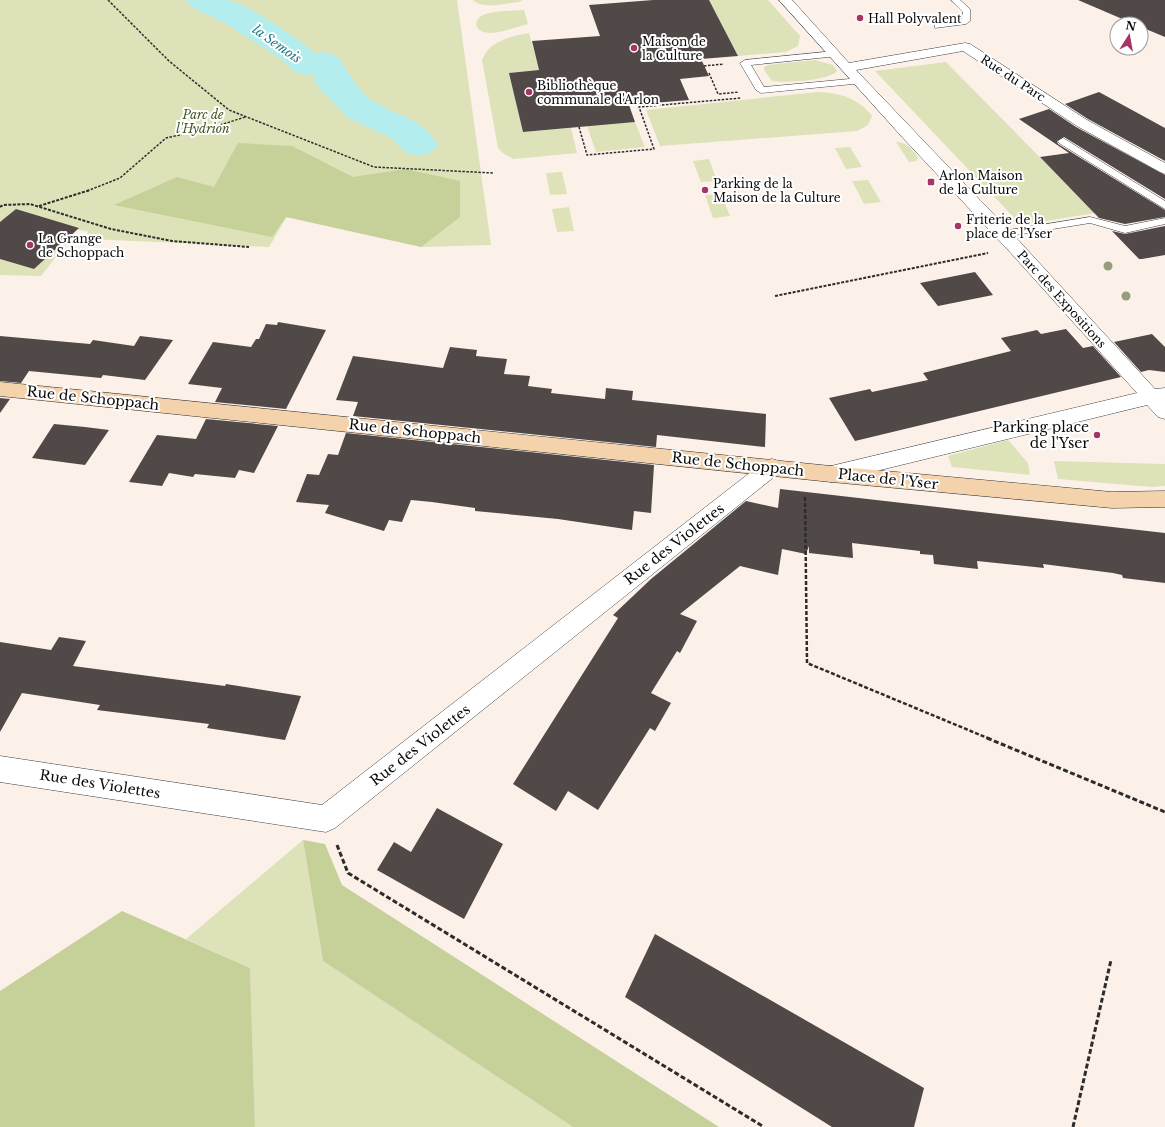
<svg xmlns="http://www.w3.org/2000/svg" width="1165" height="1127" viewBox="0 0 1165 1127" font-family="'Libre Baskerville',serif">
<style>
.green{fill:#dde2b8}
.forest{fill:#c6d099}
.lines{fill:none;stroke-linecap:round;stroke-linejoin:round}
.river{fill:#b4eded;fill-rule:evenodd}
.building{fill:#514848}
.lane-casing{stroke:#3d3d3d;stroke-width:1}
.street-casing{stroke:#3d3d3d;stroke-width:1}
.secondary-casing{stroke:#2c2c2c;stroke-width:1}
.path-far3{stroke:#2c2c2c;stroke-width:1.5;stroke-dasharray:2.5 1.5;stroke-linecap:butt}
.path-far2{stroke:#2c2c2c;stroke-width:2;stroke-dasharray:3 1.5;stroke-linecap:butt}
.path-far1{stroke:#2c2c2c;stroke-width:2.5;stroke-dasharray:4 2;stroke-linecap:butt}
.path{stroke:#2c2c2c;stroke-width:3;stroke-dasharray:5 2.5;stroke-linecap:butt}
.lane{fill:#fff;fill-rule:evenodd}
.street{fill:#fff;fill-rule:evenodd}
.secondary{fill:#f4d2ac;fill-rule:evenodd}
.tree{fill:#969d7c}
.poi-dot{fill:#a73464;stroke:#fff;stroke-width:1.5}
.labels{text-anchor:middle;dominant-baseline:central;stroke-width:4;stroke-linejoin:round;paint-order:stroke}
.far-poi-label{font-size:12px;fill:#0a0a0a;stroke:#fff;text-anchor:start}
.far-street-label{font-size:12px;fill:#0a0a0a;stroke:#fff}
.far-park-label{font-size:12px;font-style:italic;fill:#425823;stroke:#fff}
.far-water-label{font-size:13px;font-style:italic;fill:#237d84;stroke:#fff}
.street-label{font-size:14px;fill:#0a0a0a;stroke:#fff}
.poi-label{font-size:14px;fill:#0a0a0a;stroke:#fff;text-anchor:end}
</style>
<rect width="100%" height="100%" fill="#fcf1e9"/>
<g class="green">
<path d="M0 0H457L491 245 421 247 303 189 269 247 90 239 87 231 77 230 79 228 16 209 0 222Z"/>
<path d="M473 0H523L519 2C507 3 483 10 473 0Z"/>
<path d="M709 0H768L800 36 798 46 786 52 738 56Z"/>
<path d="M524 10 528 24C516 27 501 33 489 33 473 32 472 18 486 14 498 10 512 11 524 10Z"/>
<path d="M529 33 539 70 510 73 523 132 571 128 577 153 513 159 504 154 498 148 482 60C489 41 511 36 529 33Z"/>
<path d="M815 60 833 65 837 71C829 81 784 83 772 81L764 70V67L768 65Z"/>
<path d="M946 62 1086 204 1095 213 1021 225 875 71Z"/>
<path d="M818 92C840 93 858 98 872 116L868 125 857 131 660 146 646 110Z"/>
<path d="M635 122 645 147 596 152 587 126Z"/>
<path d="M896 142C906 142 914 150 918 158L916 161 909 162Z"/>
<path d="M850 147 862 167 846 169 835 148Z"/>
<path d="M709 159 717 181 701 182 693 161Z"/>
<path d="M562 172 567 194 550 195 546 173Z"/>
<path d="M868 180 881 202 864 204 852 181Z"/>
<path d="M721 194 730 216 713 218 705 195Z"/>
<path d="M569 207 574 231 557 232 552 209Z"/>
<path d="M76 231 41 276 0 275V259L34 269Z"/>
<path d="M1008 440 1028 463 1030 475 952 467 948 456Z"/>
<path d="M1054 461 1165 464V486L1152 487 1058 479Z"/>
<path d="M303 840 323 961 573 1127H255L250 968 186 939Z"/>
</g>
<g class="forest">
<path d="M238 143 292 146 353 177 405 169 460 181V217L421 247 286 217 272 237 114 205 177 177 214 187Z"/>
<path d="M303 840 325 844 342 885 719 1127H573L323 961Z"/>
<path d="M122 911 250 968 255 1127H0V991Z"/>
</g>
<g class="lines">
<path class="river" d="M186 0C199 0 217 0 229 0 248 5 300 39 314 53L325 52 337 56C349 72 358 93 376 103 402 118 419 116 438 144L433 152 419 156 405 152 391 138 348 118 319 88 314 80 313 74 305 75 293 71 281 59 223 22 191 7Z"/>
</g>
<g class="building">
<path d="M653 0H709L738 56 701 59 709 76 680 79 689 100 629 105 635 122 523 132 509 73 539 70 532 41 600 36 589 5Z"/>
<path d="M1078 0H1165V37L1141 27V24H1134Z"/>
<path d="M1099 92 1165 128V161L1088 119 1065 104Z"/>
<path d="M1049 109 1076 127 1165 175V199L1064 137 1057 141 1058 144 1165 210V217L1125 224 1099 218 1040 157 1069 153 1019 119Z"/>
<path d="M16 209 79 228 34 269 0 259V222Z"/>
<path d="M1165 226V255L1142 259H1139L1112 231 1125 234Z"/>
<path d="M975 272 993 295 938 306 920 283Z"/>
<path d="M278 322 326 330 286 409 215 402 222 388 188 384 213 342 251 347 256 339H259L266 324 277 325Z"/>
<path d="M1066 329 1083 348 1093 346 1121 377 855 441 829 398 870 389 872 392 928 380 923 373 1011 351 1001 338 1037 330 1041 334Z"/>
<path d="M1152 334 1165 347V372L1149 370 1141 372 1114 342Z"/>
<path d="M0 336 90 344 93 340 134 346 140 336 173 340 145 380 103 375 101 378 29 371 21 383 0 381Z"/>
<path d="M450 347 477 350 476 356 507 359 504 374 530 376 528 386 552 389 551 393 605 399 606 388 633 391 632 400 766 414 765 447 657 435 656 447 353 416 358 402 336 400 353 356 443 368Z"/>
<path d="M0 398 10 399 0 413Z"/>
<path d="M206 419 278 426 254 473 239 470 235 478 195 474 193 477 169 473 162 486 129 482 157 435 196 439Z"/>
<path d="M54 424 85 427 109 430 85 465 32 458Z"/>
<path d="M346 433 654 465 651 513 634 511 632 530 558 519 475 511V508L432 502 411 500 402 522 389 520 384 531 325 513 329 505 296 502 307 474 319 475 328 454 338 455Z"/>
<path d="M780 489 1165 533V583L1123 578 1122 575 1113 573 1043 564 1044 568 977 561 978 569 934 564 933 555 920 554V551L852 543 853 558 809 553V546L806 554 782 549 778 575 740 566 680 614 697 621 680 653 677 651 651 693 671 703 655 731 650 728 598 810 568 791 556 811 513 784 618 618 613 615 651 579 746 501 778 508Z"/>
<path d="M59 637 86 641 73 666 225 686 226 684 301 696 285 740 207 728 209 724 97 710 100 705 22 693 0 732V642L51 650Z"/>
<path d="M437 808 503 844 464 919 377 870 394 842 411 852Z"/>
<path d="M655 934 924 1088 914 1127H832L625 997Z"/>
</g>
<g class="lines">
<defs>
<g id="lane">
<path d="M951 0H960L970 9V21L966 24 935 28V24L962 19 963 12Z"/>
<path d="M835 51 838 52V56L751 65 764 87 860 78 865 81 863 83 761 93 756 90 740 63 745 60Z"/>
<path d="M1063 138 1165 201V209L1059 143 1058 141Z"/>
<path d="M1090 217 1125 226 1165 218V224L1125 233 1090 223 1003 237 997 234 1003 231Z"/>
</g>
<g id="street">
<path d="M779 0H792L849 63 965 43 970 44 1087 120 1165 163V174L1160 172 1077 126 963 51 856 70 1021 243 1155 389 1165 388V419L1158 417 1147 405 831 482 824 480 821 474 824 468 831 466 1137 393 1009 251 903 138Z"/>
<path d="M772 459 779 461 782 467 779 473 335 828 326 832 0 782V756L322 805 765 461Z"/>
</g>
<path id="secondary" d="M0 382 831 466 1112 492 1165 491V507L1112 508 831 482 0 396Z"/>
</defs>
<use href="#lane" class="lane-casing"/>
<use href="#street" class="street-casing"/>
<use href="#secondary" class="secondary-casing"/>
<g class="path-far3">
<path d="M108 0 169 61 229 110 374 167 493 173"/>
<path d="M704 66 724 64"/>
<path d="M709 73 718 94 739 92"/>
<path d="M579 127 587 155 654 149 639 107 741 98"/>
<path d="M87 191 120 178 166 138 211 128 245 117"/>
</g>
<g class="path-far2">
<path d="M39 206 90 190"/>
<path d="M0 207 3 205 30 204 111 229 172 241 249 247"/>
<path d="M775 296 988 253"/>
</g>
<path class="path-far1" d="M805 497 807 663 990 739"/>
<g class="path">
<path d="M987 738 1165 812"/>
<path d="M337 845 348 873 764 1127"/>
<path d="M1073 1127 1111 960"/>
</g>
<use href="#lane" class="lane"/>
<use href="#street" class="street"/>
<use href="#secondary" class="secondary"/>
</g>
<g class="tree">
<circle cx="1108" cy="266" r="4.5"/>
<circle cx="1126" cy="296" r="4.5"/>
</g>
<g class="poi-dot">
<circle cx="860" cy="18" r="4"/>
<circle cx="634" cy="48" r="4"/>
<circle cx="529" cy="92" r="4"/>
<rect x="927" y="178" width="8" height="8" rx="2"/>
<circle cx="705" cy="190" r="4"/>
<circle cx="958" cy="226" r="4"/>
<circle cx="30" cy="245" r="4"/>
<circle cx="1097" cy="435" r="4"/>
</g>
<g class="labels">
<g class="far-poi-label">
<text x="868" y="18">Hall Polyvalent</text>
<text x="642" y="41">Maison de<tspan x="642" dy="14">la Culture</tspan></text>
<text x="537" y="85">Bibliothèque<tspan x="537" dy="14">communale d'Arlon</tspan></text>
<text x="939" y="175">Arlon Maison<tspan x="939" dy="14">de la Culture</tspan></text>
<text x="713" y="183">Parking de la<tspan x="713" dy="14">Maison de la Culture</tspan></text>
<text x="966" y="219">Friterie de la<tspan x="966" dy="14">place de l'Yser</tspan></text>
<text x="38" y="238">La Grange<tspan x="38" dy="14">de Schoppach</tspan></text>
</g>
<g class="far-street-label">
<text transform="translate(1013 78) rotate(33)">Rue du Parc</text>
<text transform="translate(1062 299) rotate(48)">Parc des Expositions</text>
</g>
<g class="far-park-label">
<text x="203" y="114">Parc de<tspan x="203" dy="14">l'Hydrion</tspan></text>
</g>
<g class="far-water-label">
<text transform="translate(277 44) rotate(35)">la Semois</text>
</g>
<g class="street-label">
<text transform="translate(93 398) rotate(6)">Rue de Schoppach</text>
<text transform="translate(415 431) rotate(6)">Rue de Schoppach</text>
<text transform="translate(738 464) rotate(6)">Rue de Schoppach</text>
<text transform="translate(888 479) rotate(6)">Place de l'Yser</text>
<text transform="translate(674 544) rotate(-38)">Rue des Violettes</text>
<text transform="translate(420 745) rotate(-38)">Rue des Violettes</text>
<text transform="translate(100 784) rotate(9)">Rue des Violettes</text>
</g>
<g class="poi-label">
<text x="1089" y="427">Parking place<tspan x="1089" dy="16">de l'Yser</tspan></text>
</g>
</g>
<g transform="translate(1129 36) rotate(11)"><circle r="19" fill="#ffffff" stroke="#9d9d9d"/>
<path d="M0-3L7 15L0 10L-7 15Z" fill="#a73464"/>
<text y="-6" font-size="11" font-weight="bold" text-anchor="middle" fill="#0a0a0a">N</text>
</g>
</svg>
